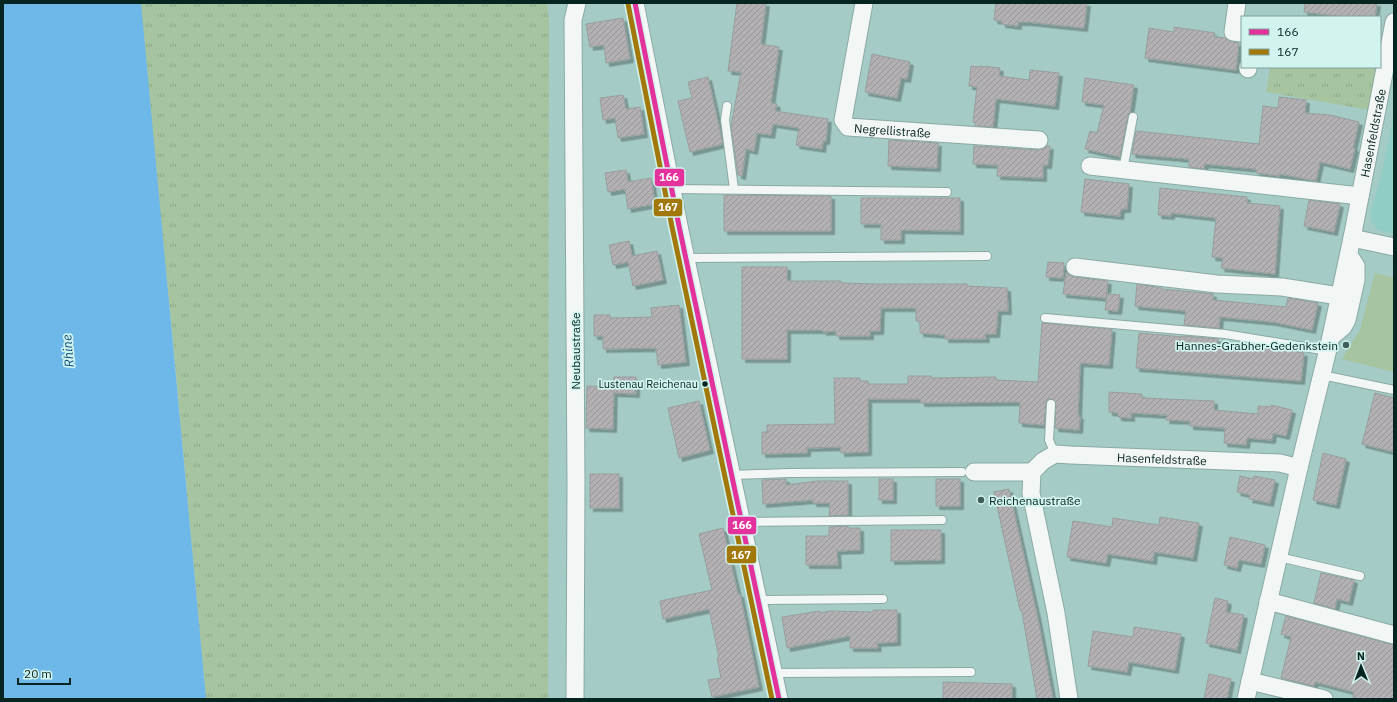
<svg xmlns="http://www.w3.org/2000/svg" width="1397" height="702" viewBox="0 0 1397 702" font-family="'IBM Plex Sans',sans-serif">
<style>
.built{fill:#90cec5}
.grass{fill:url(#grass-tufts)}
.park{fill:#a6c49f}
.water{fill:#6db8e9}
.building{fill:url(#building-hatch);stroke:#979e9e;filter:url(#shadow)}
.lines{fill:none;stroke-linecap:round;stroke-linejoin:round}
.lane-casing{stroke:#8aa9a4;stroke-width:10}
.street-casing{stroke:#8aa9a4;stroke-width:19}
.lane{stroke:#f2f7f6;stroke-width:8}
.street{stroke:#f2f7f6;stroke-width:17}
.bus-1-casing{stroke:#d2f4ef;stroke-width:8}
.bus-2-casing{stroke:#d2f4ef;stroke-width:8}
.bus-1{stroke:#e4329c;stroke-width:5}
.bus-2{stroke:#a3780b;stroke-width:5}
.poi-dot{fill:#3e5e5a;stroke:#d2f4ef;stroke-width:1.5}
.bus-dot{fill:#062420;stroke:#d2f4ef;stroke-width:1.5}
.labels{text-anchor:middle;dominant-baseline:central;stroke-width:3.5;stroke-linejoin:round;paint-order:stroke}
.bus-label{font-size:11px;fill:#062420;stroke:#d2f4ef;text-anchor:end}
.street-label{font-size:12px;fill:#062420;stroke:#d2f4ef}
.poi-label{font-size:12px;fill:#062420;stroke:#d2f4ef;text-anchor:end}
.water-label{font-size:13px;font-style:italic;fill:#0e5280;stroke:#d2f4ef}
.line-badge{stroke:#d2f4ef;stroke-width:1.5}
.badge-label{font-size:11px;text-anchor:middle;font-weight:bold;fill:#fff}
</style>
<defs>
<pattern id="grass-tufts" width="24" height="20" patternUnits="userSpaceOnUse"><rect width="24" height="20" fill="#a6c49f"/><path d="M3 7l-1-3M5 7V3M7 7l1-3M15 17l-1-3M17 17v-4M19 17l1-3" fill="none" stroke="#8da889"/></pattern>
<pattern id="building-hatch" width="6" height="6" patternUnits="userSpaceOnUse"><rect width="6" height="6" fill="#b3b0b3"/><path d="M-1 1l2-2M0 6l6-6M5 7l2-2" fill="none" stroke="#98979a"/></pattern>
<filter id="shadow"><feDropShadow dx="3.5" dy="3.5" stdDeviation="0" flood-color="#0004"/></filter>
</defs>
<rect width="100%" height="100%" fill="#a5cbc6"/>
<path class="built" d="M1394 114V234L1378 230 1371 221V211L1382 171Z"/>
<g class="grass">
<path d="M138 3H547L549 19 548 699H206L172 329Z"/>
<path d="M1270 67H1379L1370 110 1266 92Z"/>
</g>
<path class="park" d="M1375 273 1394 278V372L1342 359 1360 330Z"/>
<path class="water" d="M3 3H141L206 699H3Z"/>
<g class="building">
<path d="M737 3H766L761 44 779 47 771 103 777 104 775 111 828 119 826 141H823L822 149 796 145 799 128 773 124 771 135 757 133 754 151 746 149 742 176 738 175 731 126 741 72 728 71Z"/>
<path d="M996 3H1087L1084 28 1027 22H1018V26L1002 24V21L994 20Z"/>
<path d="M1305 3H1377L1375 17H1344L1304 12Z"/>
<path d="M623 18 630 59 606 63 604 45 590 47 586 24Z"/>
<path d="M1174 27 1215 33 1214 37 1226 38 1232 42 1239 43 1236 70 1145 58 1149 28 1174 32Z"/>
<path d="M872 54 910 62 907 79 901 78 897 98 865 92Z"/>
<path d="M971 66 979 67V66L1000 68 999 76 1029 80 1030 70 1059 73 1055 106 996 99 993 127 975 126V122H973L977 87 969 86Z"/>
<path d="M708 77 723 144 690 152 678 101 692 98 688 82Z"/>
<path d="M1085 78 1134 85 1130 112 1128 116 1120 157 1085 149 1090 131 1097 133 1104 105 1082 102Z"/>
<path d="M623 95 626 109 640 107 644 134 618 138 615 118 603 120 600 98Z"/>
<path d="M1279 97 1306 100 1305 113 1330 115 1359 122 1353 148H1355L1350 169 1320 162 1316 181 1280 174V176L1256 173V169L1205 164 1204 169 1189 167V159L1132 154 1136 131 1259 144 1263 106 1278 108Z"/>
<path d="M889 140 938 143 937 168 888 166Z"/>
<path d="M974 146 1038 150 1043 149 1047 146H1050L1048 165H1043V178L997 176 998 165 973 164Z"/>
<path d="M626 170 628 182 651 178 655 204 628 209 625 189 608 192 605 173Z"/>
<path d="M1085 179 1129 184 1127 209H1121L1120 216 1081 212Z"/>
<path d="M1160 188 1247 197V203L1280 206 1275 274 1221 268 1223 258 1212 257 1216 218 1171 213V216L1158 215Z"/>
<path d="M724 195 831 196V231H724Z"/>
<path d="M861 198H960V231L901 230V240H881V224H861Z"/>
<path d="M1309 200 1340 204 1334 232 1304 226Z"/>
<path d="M629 241 632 256 657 251 663 280 633 286 628 262 613 265 609 245Z"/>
<path d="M1048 262 1064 263 1063 278 1046 277Z"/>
<path d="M742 267H787V281H841V283L877 284H967V286L1007 288 1008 311H998L996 334H985L986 339H945V335L920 333V321H916V308H881L880 331H870V336H836V331L823 332V330H787V359H742Z"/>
<path d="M1066 273 1074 277 1108 281 1106 298 1063 294Z"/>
<path d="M1137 284 1162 288V289L1213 294V300L1286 307 1288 298 1318 303 1312 330 1273 322 1220 317 1219 328 1184 325 1186 311 1135 306Z"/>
<path d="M1107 294 1120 295 1118 311 1105 310Z"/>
<path d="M679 305 686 362 658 365 656 348 603 349V336H594V315H610V318L652 317 651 308Z"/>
<path d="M1042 323 1112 329 1109 365 1080 363 1078 416H1080L1079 430 1055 428 1056 404 1054 400 1052 399H1048L1046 403 1044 425 1019 423 1020 402 921 403V399H868V452L841 453V447L807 448V453L762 454V432H767V425L835 424 834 378H860V381H868V384H908V376H931V378L996 377V380L1038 382Z"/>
<path d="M1139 333 1183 337V336L1218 339 1217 344 1286 350 1304 353 1301 381 1136 368Z"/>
<path d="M614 377H636V394L613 393Z"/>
<path d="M587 386 614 387 613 429 586 428Z"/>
<path d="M1109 392 1142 394V398L1214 401V410L1258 414V406L1271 407V405L1292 410 1286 436 1273 433 1272 440 1247 438 1246 445 1224 443 1225 428 1190 426V421L1166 420 1167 415 1131 413V418L1118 417V413L1109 412Z"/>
<path d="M1375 393 1394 398V452L1362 444Z"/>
<path d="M699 401 710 450 679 458 668 408Z"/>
<path d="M1323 453 1346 459 1336 505 1313 500Z"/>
<rect x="590" y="474" width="29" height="34"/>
<path d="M1240 476 1253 479 1254 476 1275 480 1270 503 1249 499 1250 495 1237 492Z"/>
<path d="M786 479V485L818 481H848V515L829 516 830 503H813V500L763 504 762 480Z"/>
<rect x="879" y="479" width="14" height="21"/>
<rect x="936" y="479" width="24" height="27"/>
<path d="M1009 489 1038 619 1053 699H1037L1022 612 1020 610 994 492Z"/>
<path d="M1160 517 1199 523 1193 558 1154 552 1153 561 1108 554 1106 563 1067 557 1073 521 1112 527 1113 518 1159 525Z"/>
<path d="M848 526V528H860V550L837 551 838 565H806V536H829V527Z"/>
<path d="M723 528 738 594H740L759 687 712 697 708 680 721 678 717 658H719L709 609 663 619 660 601 712 590 699 534Z"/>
<path d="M891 530H941V560L891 561Z"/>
<path d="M1230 537 1265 545 1261 564 1239 560 1237 568 1224 565Z"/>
<path d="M1321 573 1354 580 1349 602 1337 599 1335 609 1314 603Z"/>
<path d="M1215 598 1228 601 1226 612 1244 615 1237 650 1206 643Z"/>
<path d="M873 610H897V642L877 643 878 648H850V636L787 648 782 617 820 611 821 613 830 611 873 612Z"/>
<path d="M1286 616 1394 645V699H1353L1354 692 1315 682 1314 686 1281 678 1291 637 1281 634Z"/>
<path d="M1134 627 1181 634 1175 670 1129 662 1127 672 1088 666 1093 631 1133 637Z"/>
<path d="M1209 674 1231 679 1227 699H1204Z"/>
<path d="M943 682 1012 684V699H943Z"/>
</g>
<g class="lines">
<defs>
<g id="lane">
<path d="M727 106 725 120 734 189"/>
<path d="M1123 170 1133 117"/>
<path d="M672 189 947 192"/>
<path d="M686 258 987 256"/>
<path d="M1045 318 1225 334 1328 351"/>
<path d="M1322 375 1394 390"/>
<path d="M1051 404 1049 440 1055 454"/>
<path d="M732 475 789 473 962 472"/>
<path d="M742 522 942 520"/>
<path d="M1279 557 1360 576"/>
<path d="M759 600 883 599"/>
<path d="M774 673 971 672"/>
</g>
<g id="street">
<path d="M635 3 679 226 779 699"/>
<path id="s1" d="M864 3 843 120 848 127 1039 140"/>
<path d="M1237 3 1233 32 1242 33"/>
<path d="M1248 69V67"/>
<path d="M1090 166 1360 196"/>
<path d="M1352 238 1394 247"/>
<path d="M1075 267 1217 284 1282 287 1339 296"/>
<path d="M1331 337 1343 327 1347 320 1356 280V266L1349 255"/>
<path d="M974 472H1032"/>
<path d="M1268 601 1394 635"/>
<path d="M1250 681 1324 699"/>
<path d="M575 699 576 484 573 20 577 3"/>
<path id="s2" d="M1069 699 1056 613 1031 493 1032 472 1043 461 1055 454 1071 455 1280 463 1299 468"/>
<path id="s3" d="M1246 699 1299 468 1330 341 1352 238 1394 22"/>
</g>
</defs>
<use href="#lane" class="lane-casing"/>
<use href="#street" class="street-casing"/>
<use href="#lane" class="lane"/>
<use href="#street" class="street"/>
<defs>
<path id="bus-1" d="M635 3 679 226 779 699"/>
<path id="bus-2" d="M628 4 672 227 772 699"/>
</defs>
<use href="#bus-1" class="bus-1-casing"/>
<use href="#bus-2" class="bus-2-casing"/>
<use href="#bus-1" class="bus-1"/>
<use href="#bus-2" class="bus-2"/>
</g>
<g class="poi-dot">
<circle cx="1346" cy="345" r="4"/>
<circle cx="981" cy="500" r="4"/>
</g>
<circle class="bus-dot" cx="705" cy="384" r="3.5"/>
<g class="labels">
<g class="bus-label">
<text x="698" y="384">Lustenau Reichenau</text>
</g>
<g class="street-label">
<text stroke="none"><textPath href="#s1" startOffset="172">Negrellistraße</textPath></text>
<text stroke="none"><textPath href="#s3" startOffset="580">Hasenfeldstraße</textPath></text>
<text transform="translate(575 351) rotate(-90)">Neubaustraße</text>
<text stroke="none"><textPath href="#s2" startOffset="367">Hasenfeldstraße</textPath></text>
</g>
<g class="poi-label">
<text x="1338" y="345">Hannes-Grabher-Gedenkstein</text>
<text x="989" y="500" text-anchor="start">Reichenaustraße</text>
</g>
<g class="water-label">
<text transform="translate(68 351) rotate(-95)">Rhine</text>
</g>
</g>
<g class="line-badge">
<rect x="654" y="168" width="31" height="19" rx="4" fill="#e4329c"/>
<rect x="653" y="198" width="30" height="19" rx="4" fill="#a3780b"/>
<rect x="727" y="516" width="30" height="19" rx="4" fill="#e4329c"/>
<rect x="726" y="545" width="31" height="19" rx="4" fill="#a3780b"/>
</g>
<g class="badge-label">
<text x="669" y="181">166</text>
<text x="668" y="211">167</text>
<text x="742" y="529">166</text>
<text x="741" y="559">167</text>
</g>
<rect width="1397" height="702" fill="none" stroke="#062420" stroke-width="8"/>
<rect x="1241" y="16" width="140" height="52" fill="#d2f4ef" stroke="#80a19c"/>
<rect x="1249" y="29" width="20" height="6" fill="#e4329c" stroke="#80a19c"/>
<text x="1277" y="36" font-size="12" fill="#062420">166</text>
<rect x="1249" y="49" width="20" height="6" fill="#a3780b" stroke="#80a19c"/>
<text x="1277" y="56" font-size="12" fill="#062420">167</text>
<g transform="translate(1361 666) rotate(359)" stroke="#d2f4ef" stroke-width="3" paint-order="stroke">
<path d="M0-3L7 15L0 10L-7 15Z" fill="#062420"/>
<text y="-6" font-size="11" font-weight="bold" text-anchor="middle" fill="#062420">N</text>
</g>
<path d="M18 678v6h52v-6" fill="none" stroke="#062420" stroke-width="2"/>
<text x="24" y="678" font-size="12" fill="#062420" stroke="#d2f4ef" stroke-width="3" paint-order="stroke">20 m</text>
</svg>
